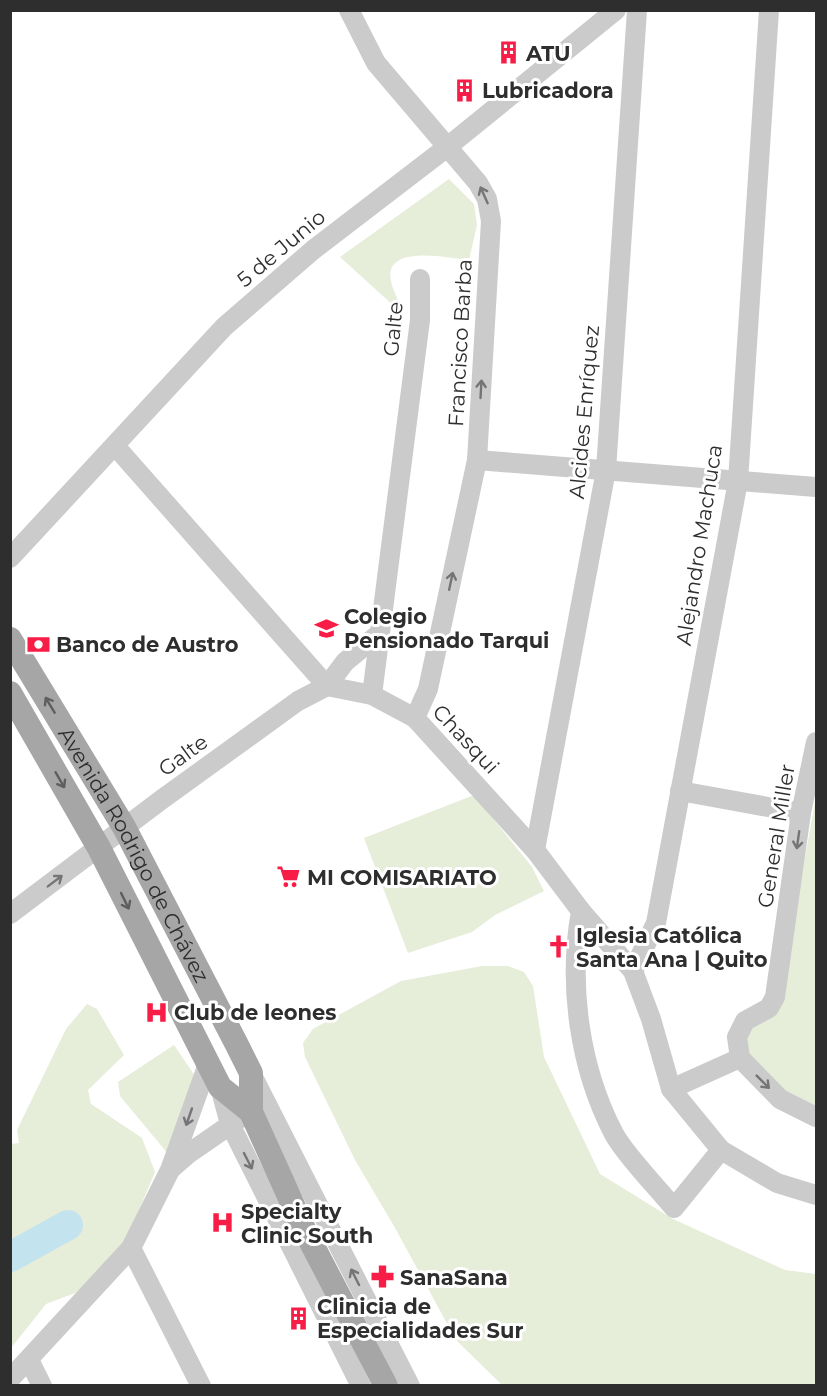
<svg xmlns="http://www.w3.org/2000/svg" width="827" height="1396" viewBox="0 0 827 1396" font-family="Montserrat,sans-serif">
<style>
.green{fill:#e6edd9}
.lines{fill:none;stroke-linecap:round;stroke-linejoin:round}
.river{stroke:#c3e3ef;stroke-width:30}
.minor{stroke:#cbcbcb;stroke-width:20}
.major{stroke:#a6a6a6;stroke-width:24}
.oneway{stroke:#757575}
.oneway2{stroke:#5e5e5e}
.labels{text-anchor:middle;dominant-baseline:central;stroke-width:6;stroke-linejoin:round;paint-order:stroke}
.poi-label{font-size:21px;font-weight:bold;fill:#2e2e2e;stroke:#fff;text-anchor:start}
.street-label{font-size:21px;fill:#2e2e2e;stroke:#fff}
</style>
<rect width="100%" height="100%" fill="#fff"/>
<g class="green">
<path d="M449 179 474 204 477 225 469 260C449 258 383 243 391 281 393 292 401 305 405 316L340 257Z"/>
<path d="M474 795 532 867 544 891 495 915 472 932 408 953 364 838Z"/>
<path d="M816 796V1107C791 1096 756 1079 747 1051 745 1044 747 1034 747 1027L778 1009Z"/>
<path d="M482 966H508L524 972 533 986 544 1057 600 1174 673 1219 785 1270 816 1274V1385H502L456 1340 394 1226 355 1160 305 1057 303 1043 313 1029 401 981Z"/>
<path d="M87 1004 97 1009 124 1055 88 1090 91 1104 142 1138 155 1172 127 1238 106 1267 75 1293 46 1304 11 1348V1144L19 1143 17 1130 66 1029Z"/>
<path d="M174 1045 195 1076 169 1155 120 1096 118 1082Z"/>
</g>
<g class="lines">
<path class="river" d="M10 1257 68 1225"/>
<g class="minor">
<path d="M349 10 376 63 478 183 487 199 491 221 477 460 428 689 415 718"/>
<path d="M116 447 327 686 372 695 415 718 535 850 581 911 633 971 651 1019 671 1089 721 1150 777 1183 816 1195"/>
<path d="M477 460 816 487"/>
<path d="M10 558 224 327 313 250 446 148 616 10"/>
<path d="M372 695 420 320V279"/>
<path d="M816 742 801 813 775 997 769 1008 745 1021 737 1037 740 1058 780 1099 816 1117"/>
<path d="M680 791 801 813"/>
<path d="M535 850 606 470 637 10"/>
<path d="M581 911C568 984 579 1067 614 1134 626 1156 657 1187 674 1208L721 1150"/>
<path d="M10 914 161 800 298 701 327 686 345 662 380 633"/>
<path d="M633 971 656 923 738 481 769 10"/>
<path d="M251 1073 410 1386"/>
<path d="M220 1087 230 1124 361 1386"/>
<path d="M671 1089 740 1058"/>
<path d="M172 1168 188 1154 240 1118"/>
<path d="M131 1248 201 1386"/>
<path d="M29 1360 42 1386"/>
<path d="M10 1379 131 1248 170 1170 208 1064"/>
</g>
<g class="major">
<path id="s1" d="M10 639 124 827 236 1043 251 1073V1112L302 1225 386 1386"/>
<path d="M10 693 99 848 220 1087 251 1112"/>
</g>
</g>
<defs><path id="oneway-shaft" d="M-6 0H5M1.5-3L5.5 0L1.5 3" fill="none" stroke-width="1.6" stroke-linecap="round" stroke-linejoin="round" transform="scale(1.5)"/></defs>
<g class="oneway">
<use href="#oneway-shaft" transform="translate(484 195) rotate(-114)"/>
<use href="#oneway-shaft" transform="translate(481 389) rotate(-87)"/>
<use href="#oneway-shaft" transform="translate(451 581) rotate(-78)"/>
<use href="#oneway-shaft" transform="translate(798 840) rotate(98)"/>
<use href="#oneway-shaft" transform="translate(55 881) rotate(-37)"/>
<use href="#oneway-shaft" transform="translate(763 1082) rotate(45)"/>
<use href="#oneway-shaft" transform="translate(189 1117) rotate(109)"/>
<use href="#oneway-shaft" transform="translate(248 1161) rotate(63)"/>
<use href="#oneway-shaft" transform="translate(355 1277) rotate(-117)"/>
</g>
<g class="oneway2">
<use href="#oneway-shaft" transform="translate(50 705) rotate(-121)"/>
<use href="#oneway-shaft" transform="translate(60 780) rotate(60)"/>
<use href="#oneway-shaft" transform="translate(125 901) rotate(64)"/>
</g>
<defs>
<symbol id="building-bare" viewBox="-9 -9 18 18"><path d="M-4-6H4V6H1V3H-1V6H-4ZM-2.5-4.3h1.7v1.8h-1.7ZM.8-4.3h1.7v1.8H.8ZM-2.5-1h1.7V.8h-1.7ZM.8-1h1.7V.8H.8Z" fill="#f71d47" stroke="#fff" stroke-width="2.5" paint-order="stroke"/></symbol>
<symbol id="school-bare" viewBox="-9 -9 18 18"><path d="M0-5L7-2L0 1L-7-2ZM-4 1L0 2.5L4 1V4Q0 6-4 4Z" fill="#f71d47" stroke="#fff" stroke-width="2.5" paint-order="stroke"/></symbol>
<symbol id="bank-bare" viewBox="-9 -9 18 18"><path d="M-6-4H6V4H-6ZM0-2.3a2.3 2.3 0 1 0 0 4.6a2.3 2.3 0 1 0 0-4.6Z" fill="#f71d47" stroke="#fff" stroke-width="2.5" paint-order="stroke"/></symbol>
<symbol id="supermarket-bare" viewBox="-9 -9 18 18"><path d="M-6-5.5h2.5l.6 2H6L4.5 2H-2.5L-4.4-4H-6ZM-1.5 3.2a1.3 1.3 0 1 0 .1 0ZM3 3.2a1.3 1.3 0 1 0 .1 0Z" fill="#f71d47" stroke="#fff" stroke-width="2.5" paint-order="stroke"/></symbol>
<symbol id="church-bare" viewBox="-9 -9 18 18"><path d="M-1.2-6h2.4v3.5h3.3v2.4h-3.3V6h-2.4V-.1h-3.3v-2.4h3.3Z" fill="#f71d47" stroke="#fff" stroke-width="2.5" paint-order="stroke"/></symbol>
<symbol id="hospital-bare" viewBox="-9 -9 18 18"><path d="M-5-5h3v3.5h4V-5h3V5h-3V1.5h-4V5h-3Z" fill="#f71d47" stroke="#fff" stroke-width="2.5" paint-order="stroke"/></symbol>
<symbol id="pharmacy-bare" viewBox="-9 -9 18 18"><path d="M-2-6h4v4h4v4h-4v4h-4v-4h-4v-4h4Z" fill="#f71d47" stroke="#fff" stroke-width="2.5" paint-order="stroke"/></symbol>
</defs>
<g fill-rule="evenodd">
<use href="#building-bare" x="492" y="36" width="33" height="33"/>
<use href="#building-bare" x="448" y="74" width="33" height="33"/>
<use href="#school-bare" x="310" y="612" width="33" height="33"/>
<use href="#bank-bare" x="22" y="628" width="33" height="33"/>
<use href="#supermarket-bare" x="272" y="860" width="33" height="33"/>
<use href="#church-bare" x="542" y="930" width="33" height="33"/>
<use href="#hospital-bare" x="140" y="996" width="33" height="33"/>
<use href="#hospital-bare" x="206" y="1206" width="33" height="33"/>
<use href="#pharmacy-bare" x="366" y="1260" width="33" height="33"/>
<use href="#building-bare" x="282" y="1302" width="33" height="33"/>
</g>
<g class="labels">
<g class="poi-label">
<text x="526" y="53">ATU</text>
<text x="482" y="90">Lubricadora</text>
<text x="344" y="616">Colegio<tspan x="344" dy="24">Pensionado Tarqui</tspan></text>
<text x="56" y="644">Banco de Austro</text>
<text x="307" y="877">MI COMISARIATO</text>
<text x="576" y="935">Iglesia Católica<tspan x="576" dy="24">Santa Ana | Quito</tspan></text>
<text x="174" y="1012">Club de leones</text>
<text x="241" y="1211">Specialty<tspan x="241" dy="24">Clinic South</tspan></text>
<text x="400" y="1277">SanaSana</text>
<text x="317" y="1306">Clinicia de<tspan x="317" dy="24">Especialidades Sur</tspan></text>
</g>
<g class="street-label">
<text transform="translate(281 248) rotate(-40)">5 de Junio</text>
<text transform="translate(393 329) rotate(-85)">Galte</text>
<text transform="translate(460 343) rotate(-87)">Francisco Barba</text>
<text transform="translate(584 412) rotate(-85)">Alcides Enríquez</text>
<text transform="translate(699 545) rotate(-81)">Alejandro Machuca</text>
<text transform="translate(466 739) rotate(47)">Chasqui</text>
<text transform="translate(183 755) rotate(-36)">Galte</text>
<text transform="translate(776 836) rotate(-81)">General Miller</text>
<text stroke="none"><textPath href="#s1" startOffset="249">Avenida Rodrigo de Chávez</textPath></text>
</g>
</g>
<rect width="827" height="1396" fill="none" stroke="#2e2e2e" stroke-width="24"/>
</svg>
